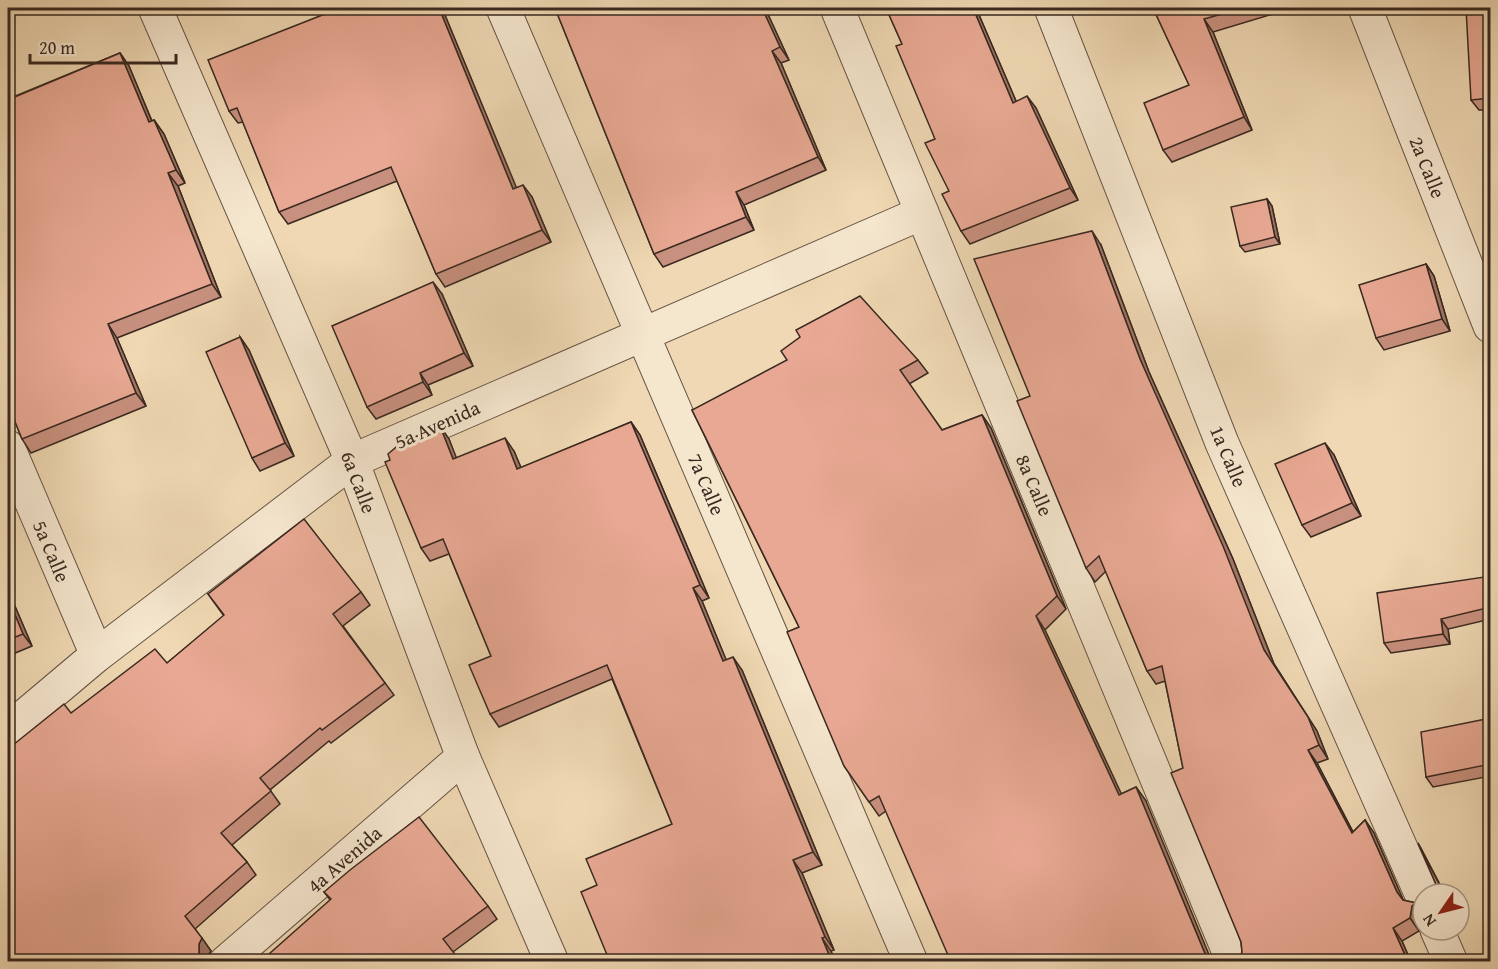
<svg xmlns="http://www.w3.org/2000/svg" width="1498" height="969" viewBox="0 0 1498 969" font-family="'Gentium Book Plus',serif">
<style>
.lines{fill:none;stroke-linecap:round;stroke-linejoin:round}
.minor-casing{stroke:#665545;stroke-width:35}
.minor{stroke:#f5e6ce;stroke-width:33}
.wall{fill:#c8907e;stroke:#392920;stroke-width:1.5}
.shaded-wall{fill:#a27667;stroke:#392920;stroke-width:1.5}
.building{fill:#e8a893;stroke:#392920;stroke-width:1.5}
.labels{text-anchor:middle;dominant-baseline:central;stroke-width:6;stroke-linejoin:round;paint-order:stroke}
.street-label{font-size:20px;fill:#392920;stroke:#f5e6ce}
</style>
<rect width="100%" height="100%" fill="#efd8b3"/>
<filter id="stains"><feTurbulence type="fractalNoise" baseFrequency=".00333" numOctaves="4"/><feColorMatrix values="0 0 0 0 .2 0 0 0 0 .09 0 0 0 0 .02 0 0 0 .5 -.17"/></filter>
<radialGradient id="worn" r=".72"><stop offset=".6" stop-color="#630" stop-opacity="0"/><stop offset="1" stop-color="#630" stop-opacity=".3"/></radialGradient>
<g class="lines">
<defs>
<g id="minor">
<path d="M155 8 352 461 463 757 552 962"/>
<path d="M503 8 911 962"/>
<path d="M837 8 1233 962"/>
<path d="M1051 8 1222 443 1423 898"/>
<path d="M1365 8 1490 326"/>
<path d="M8 447 97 655"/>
<path d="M8 730 97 655 352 461 922 213"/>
<path d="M1437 930 1451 962"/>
<path d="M226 962 463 757"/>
</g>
</defs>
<use href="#minor" class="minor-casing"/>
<use href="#minor" class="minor"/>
</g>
<g class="wall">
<path d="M334 8H442L516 188 532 197 551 242 445 287 436 274 397 181 288 224 279 212 243 122 238 123 229 111 335 10Z"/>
<path d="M555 8H765L789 60 781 63 826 170 744 205 754 230 663 267 654 254Z"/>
<path d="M886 8H976L1016 101 1036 108 1078 200 970 244 961 231 949 191 935 139 902 44Z"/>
<path d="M1153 8H1293L1213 32 1252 130 1172 162 1163 150 1189 85Z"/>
<path d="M1491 8V110H1479L1471 100Z"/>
<path d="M120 53 129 66 152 121 154 120 164 134 185 183 178 186 221 297 117 338 146 406 31 453 22 439 8 404V83L13 97Z"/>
<path d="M1267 199 1272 206 1280 244 1245 252 1240 246Z"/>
<path d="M1101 245 1149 372 1233 559 1274 664 1317 731 1328 759 1317 763 1353 832 1365 820 1374 833 1403 900 1416 903 1423 913V918L1422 919 1419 931 1402 941 1411 962H1237L1239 960 1242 952 1241 942 1183 768 1165 681 1156 684 1147 671 1106 571 1095 582 1086 568 1030 396Z"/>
<path d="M1426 264 1434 276 1450 331 1384 350 1376 338Z"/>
<path d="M442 294 473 366 428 385 432 395 376 419 367 407Z"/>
<path d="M240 337 249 350 294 456 260 471 252 458Z"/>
<path d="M918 360 928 373 909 384 942 430 982 415 991 428 1066 609 1045 630 1121 794 1136 787 1146 801 886 811 879 816 844 766 799 627 692 410Z"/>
<path d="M631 422 640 435 709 598 702 601 726 660 742 670 822 865 802 873 834 950 831 951 835 962H610L597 885 672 824 612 679 499 727 490 714 491 656 449 554 430 561 421 548 440 426 449 439 456 458 514 451 521 468Z"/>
<path d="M1334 455 1361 516 1311 537 1302 525Z"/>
<path d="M1491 576V619L1448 629 1450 644 1391 653 1384 643Z"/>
<path d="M8 590 32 646 8 656Z"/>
<path d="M361 592 370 605 343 626 394 695 331 743 329 741 270 790 280 804 232 845 247 862 256 875 195 929 211 951 208 956V962H8L71 713 167 663 224 616 208 594Z"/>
<path d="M1491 718V776L1433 787 1426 777Z"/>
<path d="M324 892 488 906 497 919 453 952 330 900Z"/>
</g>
<g class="shaded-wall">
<path d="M439 8H442L522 201 513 189Z"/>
<path d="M762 8H765L789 60 780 47Z"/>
<path d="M973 8H976L1022 115 1013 103Z"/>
<path d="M1204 19 1213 32 1252 130 1244 117Z"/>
<path d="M772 51 781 63 826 170 818 157Z"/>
<path d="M120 53 129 66 158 136 149 122Z"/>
<path d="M8 83 19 112 10 99 8 93Z"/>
<path d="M1027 96 1036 108 1078 200 1070 188Z"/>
<path d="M154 120 164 134 185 183 176 170Z"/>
<path d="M168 173 178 186 221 297 212 284Z"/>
<path d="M523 185 532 197 551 242 542 230Z"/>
<path d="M736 192 744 205 754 230 746 217Z"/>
<path d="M1267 199 1272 206 1280 244 1275 237Z"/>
<path d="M1092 231 1101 245 1149 372 1233 559 1274 664 1317 731 1328 759 1319 745 1264 650 1140 359Z"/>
<path d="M1426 264 1434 276 1450 331 1442 319Z"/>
<path d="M433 282 442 294 473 366 464 353Z"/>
<path d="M108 324 117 338 146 406 136 393Z"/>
<path d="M240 337 249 350 294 456 285 443Z"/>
<path d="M420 373 428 385 432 395 423 382Z"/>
<path d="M982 415 991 428 1066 609 1057 596Z"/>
<path d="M631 422 640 435 709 598 700 585Z"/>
<path d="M440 426 449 439 462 472 453 459Z"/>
<path d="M505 438 514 451 527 482 517 469Z"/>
<path d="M1325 443 1334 455 1361 516 1352 503Z"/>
<path d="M693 588 702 601 732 674 723 661Z"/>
<path d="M8 590 32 646 23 634 8 598Z"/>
<path d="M1036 616 1045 630 1128 808 1119 795Z"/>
<path d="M1441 619 1448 629 1450 644 1443 634Z"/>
<path d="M733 657 742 670 822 865 813 852Z"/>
<path d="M1308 750 1317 763 1361 847 1352 833Z"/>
<path d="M1136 787 1146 801 1212 962H1210L1206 956Z"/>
<path d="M1365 820 1374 833 1406 906 1397 892Z"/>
<path d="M1418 843 1422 850 1445 894H1444Z"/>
<path d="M793 860 802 873 834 950 825 937Z"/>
<path d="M1412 906 1422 919 1419 931 1410 918Z"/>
<path d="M1393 928 1402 941 1411 962H1408Z"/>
<path d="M202 938 211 951 208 956V962H203L199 953V944Z"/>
<path d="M822 938 831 951 835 962H832Z"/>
</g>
<g class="building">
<path d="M334 8H439L513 189 523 185 542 230 436 274 391 167 279 212 237 108 229 111 208 60 335 10Z"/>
<path d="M555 8H762L780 47 772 51 818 157 736 192 746 217 654 254Z"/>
<path d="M886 8H973L1013 103 1027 96 1070 188 961 231 942 194 949 191 925 143 935 139 896 46 902 44Z"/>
<path d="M1153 8H1243L1204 19 1244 117 1163 150 1144 103 1189 85Z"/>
<path d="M1466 8H1491V98L1471 100Z"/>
<path d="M120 53 149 122 154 120 176 170 168 173 212 284 108 324 136 393 22 439 8 404V93L10 99Z"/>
<path d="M1267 199 1275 237 1240 246 1231 207Z"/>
<path d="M1092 231 1140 359 1223 546 1264 650 1308 717 1319 745 1308 750 1352 833 1365 820 1397 892 1403 900 1416 903 1412 906 1410 918 1393 928 1408 962H1237L1239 960 1242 952 1241 942 1171 773 1183 768 1162 666 1147 671 1099 556 1086 568 1017 401 1030 396 974 259Z"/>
<path d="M1426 264 1442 319 1376 338 1359 285Z"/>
<path d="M433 282 464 353 420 373 423 382 367 407 332 326Z"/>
<path d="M860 296 918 360 900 370 942 430 982 415 1057 596 1036 616 1119 795 1136 787 1206 956 1211 962H951L879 796 869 802 844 766 787 632 799 627 692 410 787 360 781 351 800 337 796 330Z"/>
<path d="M240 337 285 443 252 458 206 352Z"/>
<path d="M631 422 700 585 693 588 723 661 733 657 813 852 793 860 825 937 822 938 832 962H610L581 892 597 885 586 859 672 824 607 665 490 714 469 665 491 656 443 539 421 548 385 462 390 460 388 454 401 443 440 426 453 459 505 438 517 469Z"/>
<path d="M1325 443 1352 503 1302 525 1275 464Z"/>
<path d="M304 519 361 592 333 614 385 683 322 730 320 728 260 778 271 791 221 833 247 862 185 916 202 938 199 944V953L203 962H8V749L64 704 71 713 155 649 167 663 224 615 208 594Z"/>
<path d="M1491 576V607L1441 619 1443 634 1384 643 1377 593Z"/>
<path d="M8 598 23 634 8 640Z"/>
<path d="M1491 718V764L1426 777 1421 732Z"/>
<path d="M419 817 488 906 443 939 461 962H260L331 899 324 892 350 870Z"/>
<path d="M1418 843 1444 894H1437L1436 884Z"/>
</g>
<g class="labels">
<g class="street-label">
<text transform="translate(1428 167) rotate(68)">2a Calle</text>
<text transform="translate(437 424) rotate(-24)">5a Avenida</text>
<text transform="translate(1229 456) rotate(67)">1a Calle</text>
<text transform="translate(359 482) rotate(69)">6a Calle</text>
<text transform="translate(707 484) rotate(67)">7a Calle</text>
<text transform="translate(1035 485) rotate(67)">8a Calle</text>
<text transform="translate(52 551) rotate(67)">5a Calle</text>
<text transform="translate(344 859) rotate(-41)">4a Avenida</text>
</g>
</g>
<rect width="1498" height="969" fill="none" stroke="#efd8b3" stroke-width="30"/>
<rect x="9" y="9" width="1480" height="951" fill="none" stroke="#392920" stroke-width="3"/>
<rect x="15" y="15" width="1468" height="939" fill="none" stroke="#392920" stroke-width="1.5"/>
<g transform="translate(1441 912) rotate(235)"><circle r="28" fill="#f5e6ce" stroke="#aa9a88" stroke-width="1.5"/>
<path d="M0-4.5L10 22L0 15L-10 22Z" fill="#8f2418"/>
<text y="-9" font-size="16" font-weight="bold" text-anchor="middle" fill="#392920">N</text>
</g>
<path d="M30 54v9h146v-9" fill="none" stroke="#392920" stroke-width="3"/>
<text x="39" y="54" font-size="18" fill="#392920" stroke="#f5e6ce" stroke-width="4.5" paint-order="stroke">20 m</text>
<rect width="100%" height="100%" filter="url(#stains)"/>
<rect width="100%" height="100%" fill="url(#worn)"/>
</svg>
